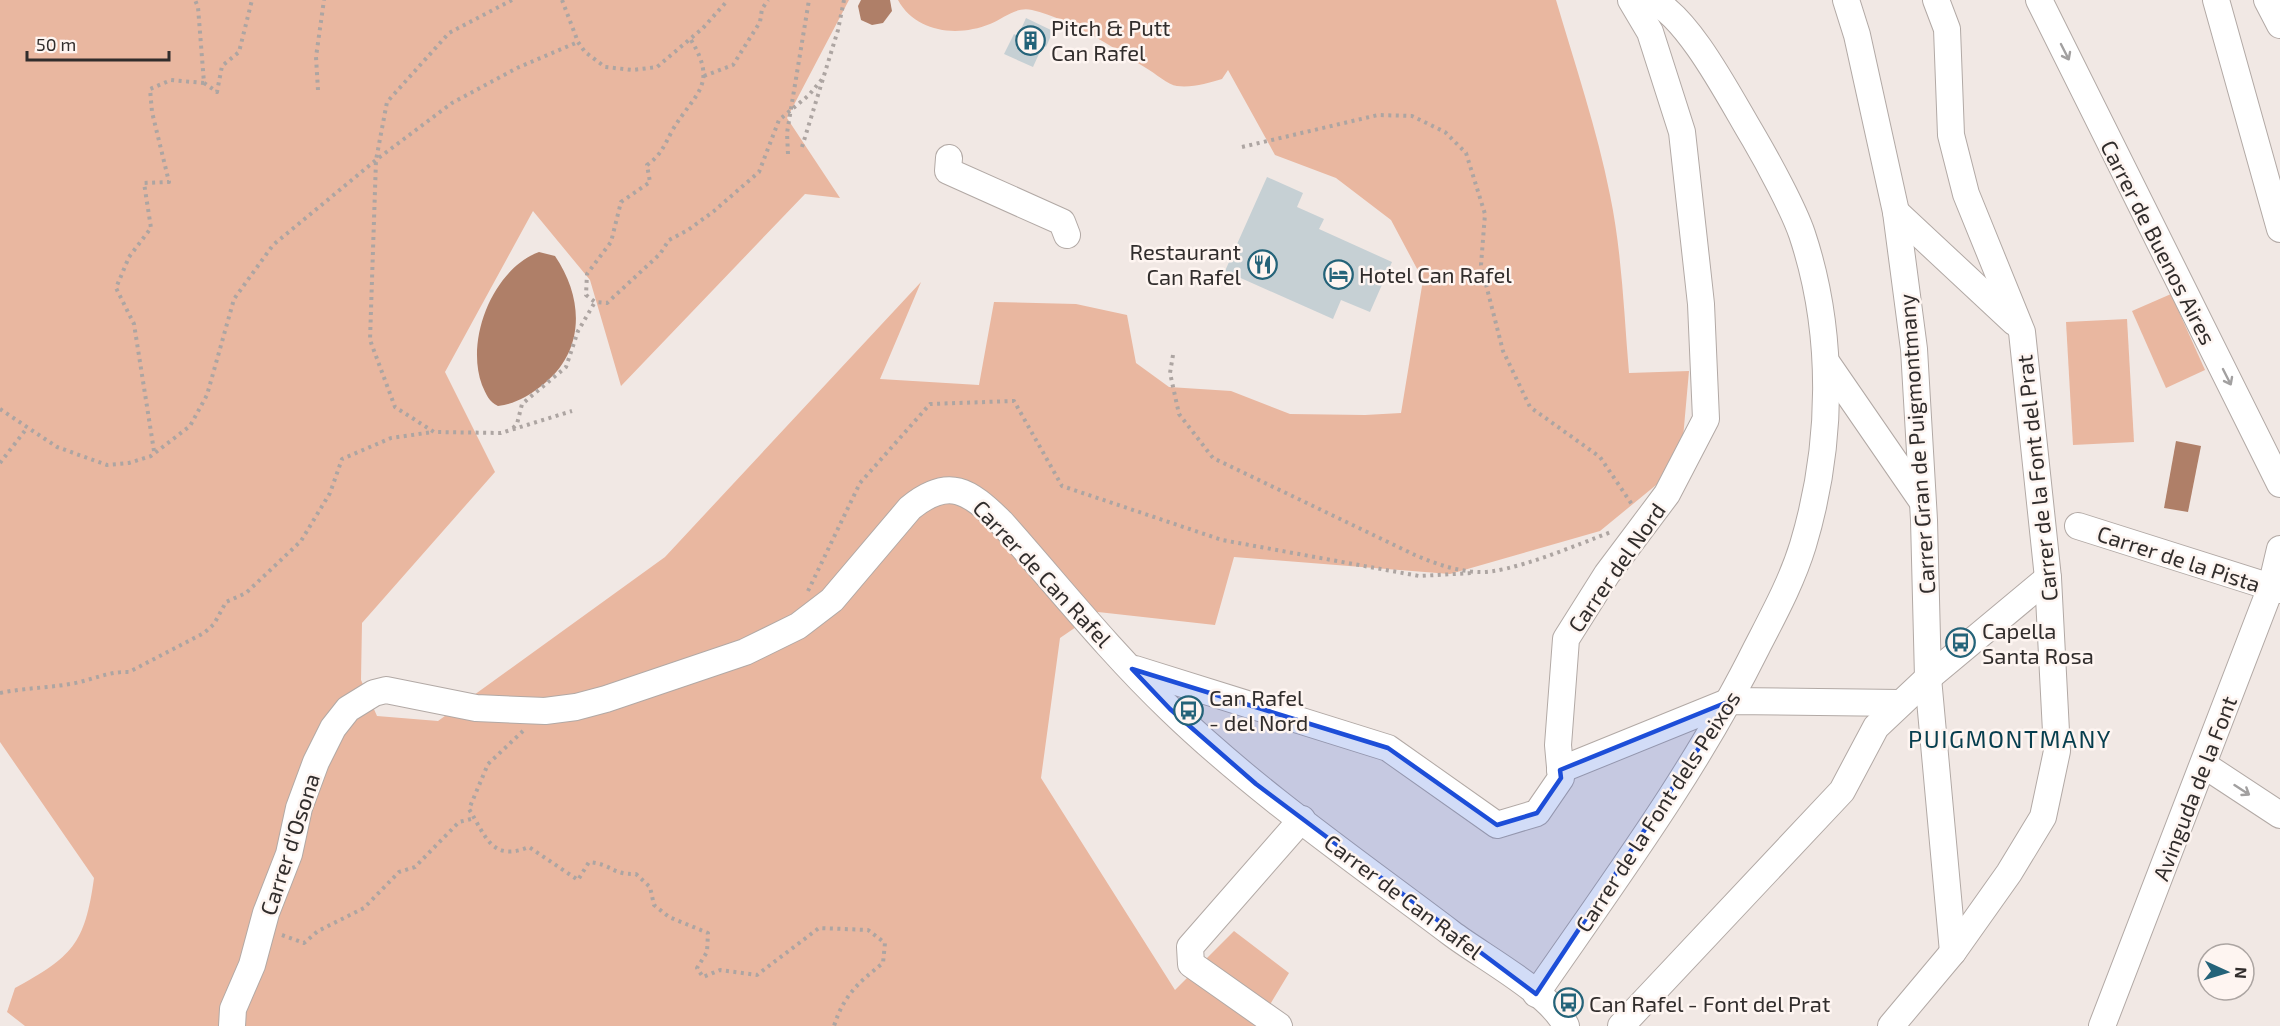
<svg xmlns="http://www.w3.org/2000/svg" width="2280" height="1026" viewBox="0 0 2280 1026" font-family="'Exo 2',sans-serif">
<style>
.green{fill:#e9b7a0}
.water{fill:#af7f68}
.building{fill:#c6d0d4}
.lines{fill:none;stroke-linecap:round;stroke-linejoin:round}
.minor-casing{stroke:#b2a9a5;stroke-width:28}
.path{stroke:#ada5a2;stroke-width:4;stroke-dasharray:3 4.5;stroke-linecap:butt}
.minor{stroke:#fff;stroke-width:26}
.oneway{stroke:#a2a0a0}
.marked{fill:#1d4ed8;fill-opacity:0.2;stroke:#1d4ed8;stroke-width:4.5;stroke-linejoin:round}
.labels{text-anchor:middle;dominant-baseline:central;stroke-width:5;stroke-linejoin:round;paint-order:stroke}
.poi-label{font-size:22px;fill:#312d2c;stroke:#fef5f1;text-anchor:start}
.street-label{font-size:22px;fill:#312d2c;stroke:#fef5f1}
.neighbourhood-label{font-size:24px;letter-spacing:1.5px;fill:#073e4e;stroke:#fef5f1}
</style>
<rect width="100%" height="100%" fill="#f1e8e4"/>
<g class="green">
<path d="M0 0H849L787 118 840 198 805 194 621 386 590 280 533 211 445 372 495 472 362 623 361 680 377 716 438 721 665 557 921 282 880 379 979 385 994 302 1076 304 1127 315 1136 363 1169 387 1231 391 1290 414 1365 415 1401 413 1423 280 1391 220 1336 178 1275 155 1228 70 1222 79C1209 83 1192 88 1177 86 1168 85 1155 73 1146 68 1110 46 1073 20 1032 10 1017 6 1004 18 990 24 958 37 916 33 898 0H1556C1575 65 1597 129 1610 195 1622 253 1624 314 1629 373L1689 371 1683 438 1661 481 1600 531 1450 574 1234 557 1215 625 1098 612 1060 638 1041 778 1175 990 1234 931 1289 973 1257 1026H25L7 1012 15 988C72 957 85 944 94 878L0 742Z"/>
<path d="M2171 294 2205 370 2166 388 2132 311Z"/>
<path d="M2127 319 2134 442 2073 445 2066 322Z"/>
</g>
<g class="water">
<path d="M861 0H890L892 11 883 23 872 25 861 20 858 6Z"/>
<path d="M539 252 555 256C585 300 585 354 540 387 527 397 514 404 498 406 489 402 486 394 482 385 465 340 493 269 539 252Z"/>
<path d="M2176 441 2201 446 2188 512 2164 508Z"/>
</g>
<g class="building">
<path d="M1026 18 1053 31 1046 47 1043 45 1033 67 1004 54 1014 34 1018 36Z"/>
<path d="M1267 177 1303 193 1297 207 1324 219 1319 229 1392 262 1370 312 1341 300 1333 319 1225 271Z"/>
</g>
<g class="lines">
<defs>
<g id="minor">
<path d="M1846 0 1857 35 1896 212 1914 349 1924 520 1928 678 1953 952"/>
<path d="M2039 0 2280 484"/>
<path d="M2216 0 2280 229"/>
<path d="M2267 0 2280 25"/>
<path d="M949 158 948 171 1062 222 1067 235"/>
<path d="M1896 212 2014 322"/>
<path d="M1827 363 1922 501"/>
<path d="M2078 526 2280 590"/>
<path d="M1135 669 1388 748 1497 825 1537 813 1561 778 1558 745 1566 639 1607 574 1667 494 1706 419 1701 304 1682 132 1650 32 1631 0"/>
<path d="M2204 765 2280 815"/>
<path d="M1560 770 1730 701 1901 703"/>
<path d="M1536 994C1614 881 1696 770 1757 647 1774 614 1792 581 1803 545 1833 445 1835 333 1802 234 1793 208 1768 162 1754 138 1732 102 1689 16 1651 0"/>
<path d="M232 1026 233 1009 252 965 266 913 289 854 299 808 316 762 333 728 348 709 374 693 386 690 476 708 545 711 576 707 606 699 745 652 798 626 832 600 910 508C949 476 969 491 1001 522 1057 585 1110 652 1171 710 1256 792 1356 861 1451 933 1481 956 1551 993 1566 1026"/>
<path d="M1279 1026 1191 964 1190 947 1302 819"/>
<path d="M1621 1026 1842 791 1876 727 1928 678 2048 578"/>
<path d="M1891 1026 1953 952 2009 873 2043 817 2057 751 2048 578 2022 332 1966 194 1951 135 1947 29 1936 0"/>
<path d="M2102 1026 2271 587 2280 549"/>
</g>
</defs>
<use href="#minor" class="minor-casing"/>
<g class="path">
<path d="M512 0 449 33 387 102 376 160 370 340 395 407 434 432 501 433 572 411"/>
<path d="M562 0 578 42 585 52 605 67 633 70 657 67 703 28 728 0"/>
<path d="M691 40C719 86 694 93 672 131 664 146 661 155 647 165L650 182 621 202 611 242 587 274 586 295 595 302 607 303 660 254 669 240 688 230 714 211 759 172 779 120 809 95 823 78"/>
<path d="M704 76 733 65 760 22 762 9 768 0"/>
<path d="M204 83 217 92 222 66 239 52 252 0"/>
<path d="M318 90 316 57 324 0"/>
<path d="M802 147 838 30 844 0"/>
<path d="M1242 147 1378 115 1412 116 1445 132 1466 153 1485 214 1481 265 1503 351 1530 407 1600 457 1633 506"/>
<path d="M788 154 787 133 809 0"/>
<path d="M1173 355 1170 373 1179 414 1213 458 1415 555C1436 564 1456 571 1478 572 1509 574 1579 544 1611 532"/>
<path d="M0 409 57 447 107 465 129 463 151 456 190 426 207 395 234 299 273 245 376 160 452 103 517 68 578 42"/>
<path d="M513 428 517 424 522 404 566 367 578 331 595 302"/>
<path d="M154 451 134 324 116 288 129 257 151 228 144 183 169 182 152 112 150 89 171 80 204 83 198 7 195 0"/>
<path d="M0 463 27 428"/>
<path d="M808 591 860 483 930 404 1014 401 1062 486 1222 540 1419 576 1473 573"/>
<path d="M0 693C24 688 46 688 70 684 90 681 108 671 129 672L204 633 214 624 226 602 246 593 301 541 330 493 342 459 391 438 433 432"/>
<path d="M523 731 488 764 469 809C486 837 492 862 529 847L578 880 589 862C612 864 612 875 636 874L650 887 654 905 669 917 708 933 707 952 697 968 703 977 720 970 757 975 819 928 868 930 885 943 883 963C858 983 844 995 834 1026"/>
<path d="M282 935 304 943 318 931 364 908 399 872 415 867 459 822 475 818"/>
</g>
<use href="#minor" class="minor"/>
</g>
<defs><path id="oneway-shaft" d="M-6 0H5M1.5-3L5.5 0L1.5 3" fill="none" stroke-width="1.6" stroke-linecap="round" stroke-linejoin="round" transform="scale(1.5)"/></defs>
<g class="oneway">
<use href="#oneway-shaft" transform="translate(2065 52) rotate(63)"/>
<use href="#oneway-shaft" transform="translate(2227 377) rotate(63)"/>
<use href="#oneway-shaft" transform="translate(2242 790) rotate(33)"/>
</g>
<path class="marked" d="M1132 669 1388 748 1497 825 1537 813 1561 778 1560 770 1730 701 1536 994 1256 784 1170 709Z"/>
<defs>
<symbol id="building-ring" viewBox="-11 -11 22 22"><circle r="9.5" fill="#fef5f1" stroke="#246379" stroke-width="1.5"/><path d="M-4-6H4V6H1V3H-1V6H-4ZM-2.5-4.3h1.7v1.8h-1.7ZM.8-4.3h1.7v1.8H.8ZM-2.5-1h1.7V.8h-1.7ZM.8-1h1.7V.8H.8Z" fill="#246379"/></symbol>
<symbol id="restaurant-ring" viewBox="-11 -11 22 22"><circle r="9.5" fill="#fef5f1" stroke="#246379" stroke-width="1.5"/><path d="M-5-6h1v4h1v-4h1v4h1v-4h1v5L-1.5 .5V6h-2V.5L-5-1ZM5-6V6H3V1.5H1.5Q1.5-4 5-6Z" fill="#246379"/></symbol>
<symbol id="hotel-ring" viewBox="-11 -11 22 22"><circle r="9.5" fill="#fef5f1" stroke="#246379" stroke-width="1.5"/><path d="M-6-4.5h1.5V1H6V5H4.5V3h-9V5H-6ZM-4 0a1.8 1.8 0 1 1 3.6 0ZM.5 0V-2.5h3Q6-2.5 6 0Z" fill="#246379"/></symbol>
<symbol id="bus-ring" viewBox="-11 -11 22 22"><circle r="9.5" fill="#fef5f1" stroke="#246379" stroke-width="1.5"/><path d="M-5-6H5V4H4V6H2V4H-2V6H-4V4H-5ZM-3.5-4V0h7V-4ZM-3.5 1.2v1.5H-2V1.2ZM2 1.2v1.5H3.5V1.2Z" fill="#246379"/></symbol>
</defs>
<g fill-rule="evenodd">
<use href="#building-ring" x="1014" y="24" width="33" height="33"/>
<use href="#restaurant-ring" x="1246" y="248" width="33" height="33"/>
<use href="#hotel-ring" x="1322" y="258" width="33" height="33"/>
<use href="#bus-ring" x="1944" y="626" width="33" height="33"/>
<use href="#bus-ring" x="1172" y="694" width="33" height="33"/>
<use href="#bus-ring" x="1552" y="986" width="33" height="33"/>
</g>
<g class="labels">
<g class="poi-label">
<text x="1051" y="27">Pitch &amp; Putt<tspan x="1051" dy="25">Can Rafel</tspan></text>
<text x="1241" y="251" text-anchor="end">Restaurant<tspan x="1241" dy="25">Can Rafel</tspan></text>
<text x="1359" y="274">Hotel Can Rafel</text>
<text x="1982" y="630">Capella<tspan x="1982" dy="25">Santa Rosa</tspan></text>
<text x="1209" y="697">Can Rafel<tspan x="1209" dy="25">- del Nord</tspan></text>
<text x="1589" y="1003">Can Rafel - Font del Prat</text>
</g>
<g class="street-label">
<text transform="translate(2159 242) rotate(63)">Carrer de Buenos Aires</text>
<text transform="translate(1916 444) rotate(-94)">Carrer Gran de Puigmontmany</text>
<text transform="translate(2036 478) rotate(-96)">Carrer de la Font del Prat</text>
<text transform="translate(2179 558) rotate(18)">Carrer de la Pista</text>
<text transform="translate(1616 567) rotate(-55)">Carrer del Nord</text>
<text transform="translate(1043 573) rotate(47)">Carrer de Can Rafel</text>
<text transform="translate(2194 788) rotate(-69)">Avinguda de la Font</text>
<text transform="translate(1657 811) rotate(-57)">Carrer de la Font dels Peixos</text>
<text transform="translate(289 844) rotate(-72)">Carrer d'Osona</text>
<text transform="translate(1404 896) rotate(37)">Carrer de Can Rafel</text>
</g>
<g class="neighbourhood-label">
<text x="2010" y="738">PUIGMONTMANY</text>
</g>
</g>
<g transform="translate(2226 972) rotate(94)"><circle r="28" fill="#fef5f1" stroke="#aca5a2" stroke-width="1.5"/>
<path d="M0-4.5L10 22L0 15L-10 22Z" fill="#246379"/>
<text y="-9" font-size="16" font-weight="bold" text-anchor="middle" fill="#312d2c">N</text>
</g>
<path d="M27 51v9h142v-9" fill="none" stroke="#312d2c" stroke-width="3"/>
<text x="36" y="51" font-size="18" fill="#312d2c" stroke="#fef5f1" stroke-width="4.5" paint-order="stroke">50 m</text>
</svg>
